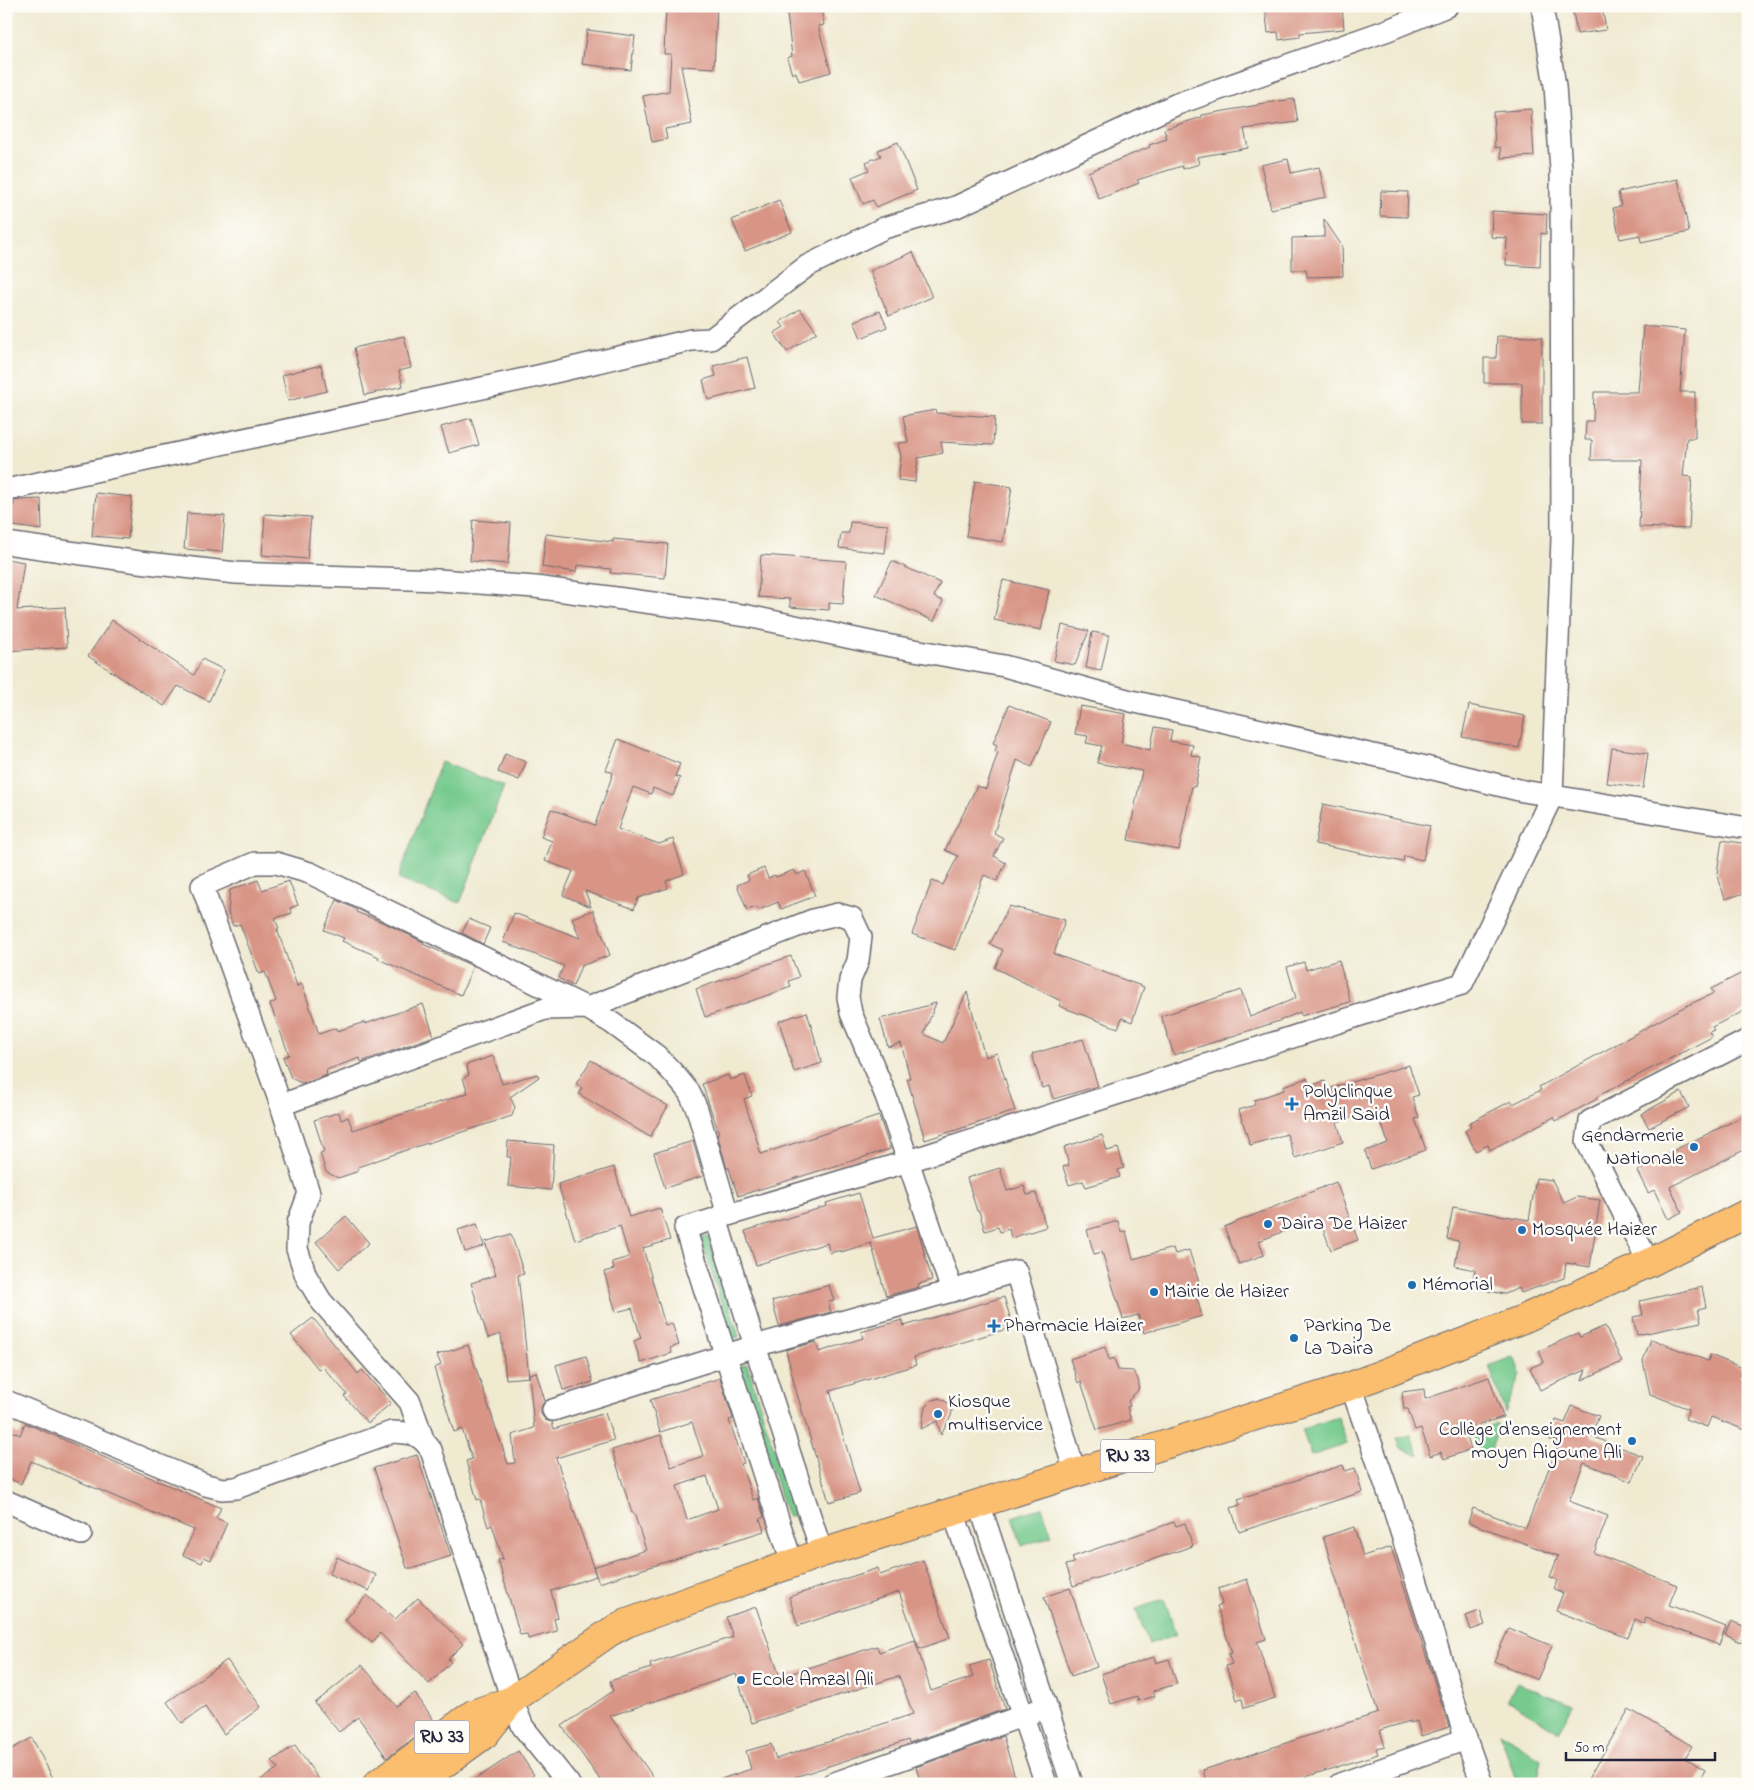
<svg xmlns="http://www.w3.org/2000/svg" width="1754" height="1790" viewBox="0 0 1754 1790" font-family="'Indie Flower',sans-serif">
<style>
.green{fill:#76ca8e;stroke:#4c7664}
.building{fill:#d89485;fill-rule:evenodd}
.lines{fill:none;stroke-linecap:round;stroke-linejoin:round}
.street-casing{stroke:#6a6870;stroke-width:24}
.primary-casing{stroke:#6a6870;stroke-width:30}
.street{stroke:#fff;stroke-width:21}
.primary{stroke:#fbbd6e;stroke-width:28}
.poi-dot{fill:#1f6fb2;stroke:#fdfcf7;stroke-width:2}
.labels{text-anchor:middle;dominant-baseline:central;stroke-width:5;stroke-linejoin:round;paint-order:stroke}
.shield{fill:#fdfcf7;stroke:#646373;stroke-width:1}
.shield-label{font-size:19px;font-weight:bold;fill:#22223b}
.poi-label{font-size:20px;fill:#22223b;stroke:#fdfcf7;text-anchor:start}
</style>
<rect width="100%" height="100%" fill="#fdfcf7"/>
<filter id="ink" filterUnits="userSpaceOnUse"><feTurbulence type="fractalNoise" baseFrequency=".02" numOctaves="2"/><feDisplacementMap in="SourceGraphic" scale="10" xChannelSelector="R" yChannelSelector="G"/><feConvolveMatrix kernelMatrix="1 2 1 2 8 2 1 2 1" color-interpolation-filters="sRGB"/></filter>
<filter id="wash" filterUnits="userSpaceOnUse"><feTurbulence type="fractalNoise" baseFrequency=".0096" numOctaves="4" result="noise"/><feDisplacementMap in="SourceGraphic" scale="20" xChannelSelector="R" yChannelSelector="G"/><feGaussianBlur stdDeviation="1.12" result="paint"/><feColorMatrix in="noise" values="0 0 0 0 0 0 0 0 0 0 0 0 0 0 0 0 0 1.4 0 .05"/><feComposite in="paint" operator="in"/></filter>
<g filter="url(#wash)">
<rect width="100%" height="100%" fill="#f0ead1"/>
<g class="green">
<path d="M441 762 504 786 460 903 398 879Z"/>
<path d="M708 1236 739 1337 732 1339 701 1238Z"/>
<path d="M1514 1356 1520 1374 1505 1413 1489 1366Z"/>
<path d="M747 1364 795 1515 787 1517 739 1366Z"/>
<path d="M1338 1417 1347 1444 1311 1456 1302 1429Z"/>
<path d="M1497 1423 1499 1427 1487 1460 1480 1457 1474 1436 1485 1432 1483 1428Z"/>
<path d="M1411 1435 1419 1456 1401 1448 1397 1439Z"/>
<path d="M1042 1507 1052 1536 1022 1546 1012 1517Z"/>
<path d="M1164 1599 1177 1634 1149 1644 1136 1609Z"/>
<path d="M1517 1683 1574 1705 1558 1732 1507 1700Z"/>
<path d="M1500 1732 1541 1759 1536 1784H1517Z"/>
</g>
<g id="blocks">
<g class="building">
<path d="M666 6H717L714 68 681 66 692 124 665 129 667 139 652 142 643 96 669 91 671 54H664Z"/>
<path d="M786 6H821L824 25 818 26 831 72 799 81 796 72 792 74 787 58 792 56Z"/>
<path d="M1265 6H1342L1344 29 1300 33V37L1279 40 1278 32 1268 33Z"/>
<path d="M1572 6H1602L1606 30 1577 34Z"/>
<path d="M587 30 635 36 631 70 582 64Z"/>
<path d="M1294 99 1298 122 1244 129 1248 148 1197 157 1199 164 1183 169 1182 166 1137 180 1139 183 1099 199 1088 172 1150 147 1149 145 1167 139 1164 129 1202 117V115L1258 105V104Z"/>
<path d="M1531 109 1534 156 1501 158 1500 147 1495 148 1493 112Z"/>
<path d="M898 142 917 190 876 207 873 200 863 204 852 177 869 170 866 162 881 156 878 150Z"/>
<path d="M1288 159 1291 173 1319 167 1326 197 1271 209 1261 165Z"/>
<path d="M1678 179 1689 232 1641 242 1640 235 1620 239 1613 208 1621 206 1618 192Z"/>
<path d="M1381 191 1408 192 1407 217 1380 216Z"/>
<path d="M779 200 792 232 745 251 732 220Z"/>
<path d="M1492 211 1547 214 1546 234 1541 233 1540 267 1506 265 1507 238 1491 237Z"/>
<path d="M1324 219 1342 246 1343 276 1307 277 1306 270H1292V238L1324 237Z"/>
<path d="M913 252 932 297 889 316 870 271Z"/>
<path d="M800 309 817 332 787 352 774 333 784 327 780 322Z"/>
<path d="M880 311 887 327 861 338 854 321Z"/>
<path d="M1643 326 1685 330 1680 392H1695V438H1687L1683 476 1692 477 1689 529 1639 527 1642 460H1591L1592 440H1585L1586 421H1593L1594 392H1638Z"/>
<path d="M404 336 411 368 399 371 403 386 365 395 354 348Z"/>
<path d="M1497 336 1542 337V424H1522V383H1484V358H1496Z"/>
<path d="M747 357 755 388 708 400 703 380 716 376 713 366Z"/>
<path d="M321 365 327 391 288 401 282 375Z"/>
<path d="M935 410 936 413 995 417 993 445 941 442 943 453 918 458 915 482 898 480 901 457 898 443 908 442 903 416Z"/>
<path d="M471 418 479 445 449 453 441 427Z"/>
<path d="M975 481 1012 487 1003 542 966 536Z"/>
<path d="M96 493 132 497 128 539 92 536Z"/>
<path d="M41 499 42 530 6 525V505H14V501L20 500Z"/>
<path d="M187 513 225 516 222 552 184 549Z"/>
<path d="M265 514 311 517 307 559 262 555Z"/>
<path d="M473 520 511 523 508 564 470 561Z"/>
<path d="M850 522 888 525 885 553 839 548 841 533H849Z"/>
<path d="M546 534 613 542V539L668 544 665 578 610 573 611 569 577 565 576 572 542 567Z"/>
<path d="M761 555 846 561 843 604 829 603V610L790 607V599L758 597Z"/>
<path d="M6 559 24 562 17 610 65 607 67 647 6 651Z"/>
<path d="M892 561 940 583 934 597 943 601 934 621 876 595Z"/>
<path d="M1003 580 1049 590 1041 630 994 620Z"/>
<path d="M112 620 194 675 202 659 224 670 209 701 178 686 164 706 88 656Z"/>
<path d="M1062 625 1089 631 1075 665 1054 661Z"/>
<path d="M1092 632 1109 635 1101 671 1086 668Z"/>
<path d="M1009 705 1051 722 1032 767 1017 760 994 833 1003 838 994 856 1006 863 997 881 984 875 955 950 912 934 932 881 943 885 958 856 945 850 977 786 986 789 998 752 995 751 997 745 993 743Z"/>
<path d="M1469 705 1525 716 1519 748 1462 737Z"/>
<path d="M1080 706 1126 714 1121 743 1150 750 1155 727 1172 730 1170 741 1193 745 1191 755 1201 757 1195 787 1192 786 1179 850 1128 840 1142 771 1097 763 1102 746 1086 743 1088 736 1075 734Z"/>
<path d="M618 739 680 764 675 776 680 778 673 796 653 788 651 794 633 787 618 829 659 844 673 839 684 874 666 881 668 888 638 898 634 909 585 891 591 907 563 895 573 871 545 861 552 841 541 837 551 809 595 825 613 773 606 770Z"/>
<path d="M1612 748 1648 753 1643 788 1607 783Z"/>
<path d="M505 754 526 762 519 780 498 772Z"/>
<path d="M1323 804 1430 826 1423 860 1404 856 1403 862 1315 844Z"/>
<path d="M1722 840 1748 844V892L1725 899 1717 873Z"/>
<path d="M764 868 768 878 775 875 776 877 794 870 797 875 805 871 815 896 781 909 778 902 759 910 757 907 747 910 737 885 749 880 747 875Z"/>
<path d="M258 880 262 890 289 881 298 905 290 908 292 913 275 918 279 929H277L297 986 302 984 319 1034 336 1028 337 1031 365 1022V1024L423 1004 434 1036 361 1062 360 1058 326 1070 327 1075 311 1081 301 1083 291 1078 283 1057 289 1055 270 1004 276 1001 265 972 259 974 240 924 233 926 228 912 230 890Z"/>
<path d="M337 900 357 910 356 912 387 924 423 942V944L473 966 461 995 378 959 379 957 342 941 344 938 324 930Z"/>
<path d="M1009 906 1065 920 1054 954 1144 987 1132 1022 1122 1018 1118 1028 1059 1006 1061 1001 995 968 1003 950 990 944Z"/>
<path d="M593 910 610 955 581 966 573 986 558 978 564 966 503 942 514 913 580 938 572 918Z"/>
<path d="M469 919 490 928 483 944 462 933Z"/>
<path d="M791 956 799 977 789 981 791 987 705 1017 696 989Z"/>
<path d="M1339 960 1350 1002 1301 1016 1300 1012 1279 1021 1174 1055 1161 1016 1241 990 1250 1017 1296 998 1287 967 1304 962 1306 970Z"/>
<path d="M1748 970V1009L1712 1027 1714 1030 1709 1032 1712 1037 1596 1097 1597 1099 1556 1121 1554 1117 1490 1150 1488 1145 1476 1151 1465 1131 1471 1127 1469 1123 1511 1101 1513 1104 1541 1090 1539 1087 1682 1008 1714 993 1711 989Z"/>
<path d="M967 992 985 1057 997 1053 1015 1111 925 1140 907 1078H910L901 1043 888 1047 880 1019 936 1003 924 1034 943 1043Z"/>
<path d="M807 1012 822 1063 794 1072 779 1021Z"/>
<path d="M1083 1039 1098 1086 1053 1099 1049 1086 1042 1088 1032 1054Z"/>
<path d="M493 1056 502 1084 537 1074 539 1077 510 1097 515 1107 512 1116 409 1149 358 1167 359 1171 338 1178 326 1172 320 1153 324 1152 314 1120 339 1112 341 1120 348 1117 353 1130 468 1093 463 1078 469 1075 466 1065Z"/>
<path d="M591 1060 668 1106 650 1137 579 1094 582 1088 576 1084Z"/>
<path d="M1409 1065 1419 1095 1412 1097 1419 1118 1415 1119 1426 1150 1371 1169 1365 1151 1388 1143 1377 1110 1337 1122 1343 1142 1295 1158 1287 1134 1250 1145 1239 1110 1255 1105 1254 1100 1284 1090 1283 1086 1307 1078 1310 1086 1325 1081 1328 1089Z"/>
<path d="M728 1075 730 1080 745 1075 752 1096 744 1099 761 1154 879 1116 890 1149 738 1196 729 1168H727L717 1134 719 1133 702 1084Z"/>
<path d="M1681 1092 1689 1107 1649 1128 1641 1114Z"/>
<path d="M1748 1114V1148L1670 1187 1682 1212 1668 1219 1654 1190 1648 1193 1637 1171 1645 1167 1644 1165Z"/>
<path d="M1102 1135 1107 1151 1118 1148 1124 1168 1118 1170 1120 1177 1086 1187 1083 1181 1069 1185 1063 1167 1069 1165 1064 1147Z"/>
<path d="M508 1141 554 1145 551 1190 508 1186 511 1157H507Z"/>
<path d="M693 1141 703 1176 665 1188 654 1153Z"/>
<path d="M614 1167 629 1217 660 1208 670 1240 643 1248 665 1325 672 1323 679 1345 670 1348 672 1353 641 1363 634 1341 641 1338 632 1308 616 1312 604 1272 614 1269 612 1262 629 1257 620 1226 575 1240 558 1184Z"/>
<path d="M1000 1168 1007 1191 1024 1186 1027 1195 1036 1193 1046 1227 1011 1238 1009 1229 1000 1232 998 1227 985 1231 979 1211H977L967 1178Z"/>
<path d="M1536 1178 1552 1180 1564 1203 1577 1197 1600 1200 1590 1267 1566 1263 1564 1278 1521 1293 1519 1288 1505 1294 1472 1288 1475 1270 1455 1266 1459 1241 1447 1239 1453 1207 1529 1220Z"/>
<path d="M1336 1182 1358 1240 1331 1250 1319 1218 1259 1241 1264 1255 1239 1264 1224 1227Z"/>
<path d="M859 1193 873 1238 917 1226 932 1280 918 1284 919 1287 886 1296 871 1243 841 1252V1250L830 1253 827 1243 756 1265 745 1231 827 1206 826 1203Z"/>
<path d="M346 1216 369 1243 339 1269 316 1242Z"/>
<path d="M1118 1221 1121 1232 1126 1231 1133 1259 1173 1248 1175 1254 1189 1250 1200 1286 1194 1288 1202 1316 1144 1333 1138 1315 1123 1319 1102 1252 1094 1254 1087 1230Z"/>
<path d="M477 1224 484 1246 465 1252 458 1230Z"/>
<path d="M511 1234 524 1274 518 1275 529 1377 506 1379 501 1334 488 1338 471 1283 496 1275 485 1242Z"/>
<path d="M829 1285 834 1301 828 1302 831 1312 779 1326 772 1301Z"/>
<path d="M1702 1287 1706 1307 1698 1309 1701 1322 1637 1335 1633 1317 1643 1315 1640 1301Z"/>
<path d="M1004 1297 1013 1327 914 1357 916 1365 830 1391 860 1493 829 1502 795 1387 786 1350 816 1342 819 1352 863 1338 861 1332 902 1320 904 1326Z"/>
<path d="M313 1318 358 1374 362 1370 391 1403 368 1423 344 1396 347 1394 323 1367 319 1370 291 1335Z"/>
<path d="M1605 1326 1622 1362 1582 1380 1586 1370 1540 1390 1530 1368 1544 1362 1539 1351 1578 1333 1580 1337Z"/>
<path d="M1651 1339 1708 1361 1710 1355 1743 1368 1740 1376 1748 1377V1431L1711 1417 1707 1427 1685 1419 1689 1409 1650 1394 1643 1361Z"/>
<path d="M468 1345 508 1464 515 1463 512 1435 534 1428 529 1374 536 1372 545 1401 541 1407V1414L545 1420 552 1422 554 1429 605 1413 614 1440 556 1458 596 1576 551 1591 558 1618 554 1619 557 1631 528 1639 527 1634 520 1635 498 1560 503 1559 492 1525 488 1527 480 1499 477 1500 466 1461 472 1459 462 1429 454 1432 434 1368 441 1365 437 1355Z"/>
<path d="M1105 1347 1109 1360 1114 1358 1118 1370 1133 1371 1138 1379 1139 1384 1138 1390 1128 1401 1130 1406 1127 1407 1131 1420 1097 1430 1081 1382 1078 1383 1070 1359Z"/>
<path d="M586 1356 593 1382 563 1390 556 1365Z"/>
<path d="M1489 1377 1503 1417 1479 1425 1480 1430 1466 1435 1471 1449 1444 1459 1441 1452 1430 1456 1421 1428 1415 1430 1408 1409H1404L1402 1392 1424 1389 1425 1399Z"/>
<path d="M720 1378 733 1419 729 1420 744 1463 741 1464 753 1500 758 1498 764 1517 760 1519 764 1531 599 1583 593 1567 646 1550 634 1513H632L612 1450 661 1435 671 1467 703 1456 692 1422 660 1432 650 1400ZM707 1476 718 1509 687 1520 677 1486Z"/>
<path d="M940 1398 948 1403 952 1411 951 1416 941 1435 937 1421 921 1429 925 1407 932 1400Z"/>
<path d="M1572 1406 1599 1416 1591 1436 1643 1456 1632 1482 1584 1463 1569 1501 1608 1516 1594 1553 1677 1585 1669 1605 1726 1627 1719 1645 1646 1618 1644 1623 1635 1619 1628 1638 1556 1611 1563 1593 1554 1589 1557 1580 1550 1577 1558 1556 1468 1522 1473 1508 1526 1528 1559 1442 1549 1439 1556 1420 1565 1423Z"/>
<path d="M25 1423 221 1508 216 1518 227 1523 211 1560 204 1557 202 1563 183 1555 194 1530 31 1461 21 1484 6 1477V1439L10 1430 20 1435Z"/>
<path d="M417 1455 451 1556 414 1568H407L374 1468Z"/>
<path d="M1343 1465 1345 1471 1355 1468 1362 1492 1239 1532 1231 1508 1240 1505 1238 1499Z"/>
<path d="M1174 1522 1176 1526 1185 1523 1193 1546 1073 1586 1066 1565 1074 1563 1072 1557Z"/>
<path d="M1354 1527 1363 1556 1391 1547 1449 1727 1421 1736 1417 1721 1411 1723 1410 1721 1380 1730 1385 1747 1376 1749 1378 1754 1283 1784 1281 1779 1266 1784H1207L1203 1770 1378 1713 1323 1537Z"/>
<path d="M337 1557 376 1575 369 1591 329 1574Z"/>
<path d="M923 1560 950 1638 919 1649 899 1592 798 1626 789 1597 878 1568 880 1575Z"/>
<path d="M1247 1579 1266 1639 1257 1642 1275 1698 1244 1708 1242 1699 1237 1700 1226 1666 1232 1664 1228 1654 1232 1653 1217 1606 1222 1604 1218 1589Z"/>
<path d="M1070 1588 1097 1667 1071 1676 1044 1597Z"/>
<path d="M367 1595 395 1619 418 1598 463 1644 448 1659 451 1662 429 1684 380 1633 372 1643 345 1620Z"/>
<path d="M756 1607 780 1677 877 1646 879 1652 915 1640 931 1691 973 1677 969 1666 989 1660 1005 1709 909 1743 908 1740 783 1781 784 1784H715V1781L751 1769 746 1751 771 1744 776 1759 913 1714 899 1676 752 1723 736 1674 610 1716 658 1784H603L562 1726 613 1691 610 1681 651 1668 650 1664 733 1637 726 1617Z"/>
<path d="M1480 1611 1485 1625 1471 1630 1466 1616Z"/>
<path d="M1731 1621 1748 1628 1741 1642 1725 1635Z"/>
<path d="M1509 1628 1552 1646 1537 1680 1494 1661Z"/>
<path d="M1154 1657 1156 1663 1169 1659 1177 1684 1153 1691 1155 1696 1138 1701 1137 1696 1111 1704 1101 1674Z"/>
<path d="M227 1660 261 1707 224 1734 205 1707 182 1723 167 1702Z"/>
<path d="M362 1665 396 1706 415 1693 435 1722 387 1758 358 1717 339 1732 315 1703Z"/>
<path d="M1629 1709 1692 1746 1685 1758 1705 1770 1697 1784H1585Z"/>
<path d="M1003 1736 1017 1784H921L916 1767Z"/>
<path d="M32 1738 56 1784H11L6 1774V1752Z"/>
<path d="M295 1745 322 1784H255L278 1768 272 1761Z"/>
<path d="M518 1751 534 1775 521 1784H468Z"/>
</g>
</g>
</g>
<g filter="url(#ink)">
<use href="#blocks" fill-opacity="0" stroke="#6a6870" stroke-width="1"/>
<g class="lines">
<defs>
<g id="street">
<path d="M6 490 538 376 691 340 711 339 807 266 884 228 956 207 1177 104 1388 30 1447 6"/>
<path d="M6 543 139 562 236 573 438 580 535 587 748 616 875 643 1004 666 1131 701 1409 763 1523 791 1748 828"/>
<path d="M281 1105 309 1193 298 1223 297 1249 306 1276 321 1301 410 1402 423 1439"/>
<path d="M728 1215 909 1161 1382 1008 1462 984 1552 796 1562 538 1561 170 1555 86 1542 6"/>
<path d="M716 1218 755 1346 822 1553"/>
<path d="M1649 1263 1587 1142 1590 1121 1748 1040"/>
<path d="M1351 1386 1392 1503 1466 1739 1482 1784"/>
<path d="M6 1401 206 1485 222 1489 236 1488 392 1432C412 1433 419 1433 431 1450L512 1700 523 1727 569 1784"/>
<path d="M553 1410 755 1346 952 1291 1016 1271 1075 1473"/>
<path d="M6 1501 81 1534"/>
<path d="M979 1503 1072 1784"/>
<path d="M953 1511 1046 1784"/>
<path d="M792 1563 685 1228 728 1215 697 1109 689 1092 675 1075 657 1056 612 1023 587 1008 310 873 276 863H255L202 886 281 1105 545 1009 587 1008 813 920 838 914 852 918 861 937 858 961 850 980 848 997 851 1013 886 1096 952 1291"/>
<path d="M832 1784 1036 1711"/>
<path d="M1340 1784 1466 1739"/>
</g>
<g id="primary">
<path d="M377 1784 473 1714 512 1700 610 1632 627 1623 822 1553 1351 1386 1523 1319 1649 1263 1748 1213"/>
<path d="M416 1784 485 1734 512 1700"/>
</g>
</defs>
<use href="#street" class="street-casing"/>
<use href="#primary" class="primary-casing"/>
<use href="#street" class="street"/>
<use href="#primary" class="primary"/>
</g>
</g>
<g class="poi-dot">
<path d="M1289.5 1096.5h5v5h5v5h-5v5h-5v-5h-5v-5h5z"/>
<circle cx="1694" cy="1147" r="5"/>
<circle cx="1268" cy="1224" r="5"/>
<circle cx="1522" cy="1230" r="5"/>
<circle cx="1412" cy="1285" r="5"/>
<circle cx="1154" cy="1292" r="5"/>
<path d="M991.5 1318.5h5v5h5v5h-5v5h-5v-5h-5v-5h5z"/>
<circle cx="1294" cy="1338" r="5"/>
<circle cx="938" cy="1414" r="5"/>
<circle cx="1632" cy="1441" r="5"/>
<circle cx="741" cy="1680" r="5"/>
</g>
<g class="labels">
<g class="shield">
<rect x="1100.5" y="1439.5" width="55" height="33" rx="4"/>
<rect x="414.5" y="1720.5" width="55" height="33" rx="4"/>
</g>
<g class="shield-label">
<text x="1128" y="1456">RN 33</text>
<text x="442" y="1737">RN 33</text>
</g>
<g class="poi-label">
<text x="1303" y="1092">Polyclinque<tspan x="1303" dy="23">Amzil Said</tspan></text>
<text x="1684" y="1136" text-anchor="end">Gendarmerie<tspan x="1684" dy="23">Nationale</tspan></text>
<text x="1278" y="1224">Daira De Haizer</text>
<text x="1532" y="1230">Mosquée Haizer</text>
<text x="1422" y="1285">Mémorial</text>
<text x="1164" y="1292">Mairie de Haizer</text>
<text x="1004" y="1326">Pharmacie Haizer</text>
<text x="1304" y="1326">Parking De<tspan x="1304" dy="23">La Daira</tspan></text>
<text x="948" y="1402">Kiosque<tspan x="948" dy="23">multiservice</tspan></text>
<text x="1622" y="1430" text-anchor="end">Collège d'enseignement<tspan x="1622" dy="23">moyen Aigoune Ali</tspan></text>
<text x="751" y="1680">Ecole Amzal Ali</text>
</g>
</g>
<rect width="1754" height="1790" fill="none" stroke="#fdfcf7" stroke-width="25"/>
<path d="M1566 1752v8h149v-8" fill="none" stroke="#22223b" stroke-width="2.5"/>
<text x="1574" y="1752" font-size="15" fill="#22223b" stroke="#fdfcf7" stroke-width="4" paint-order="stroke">50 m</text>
</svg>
